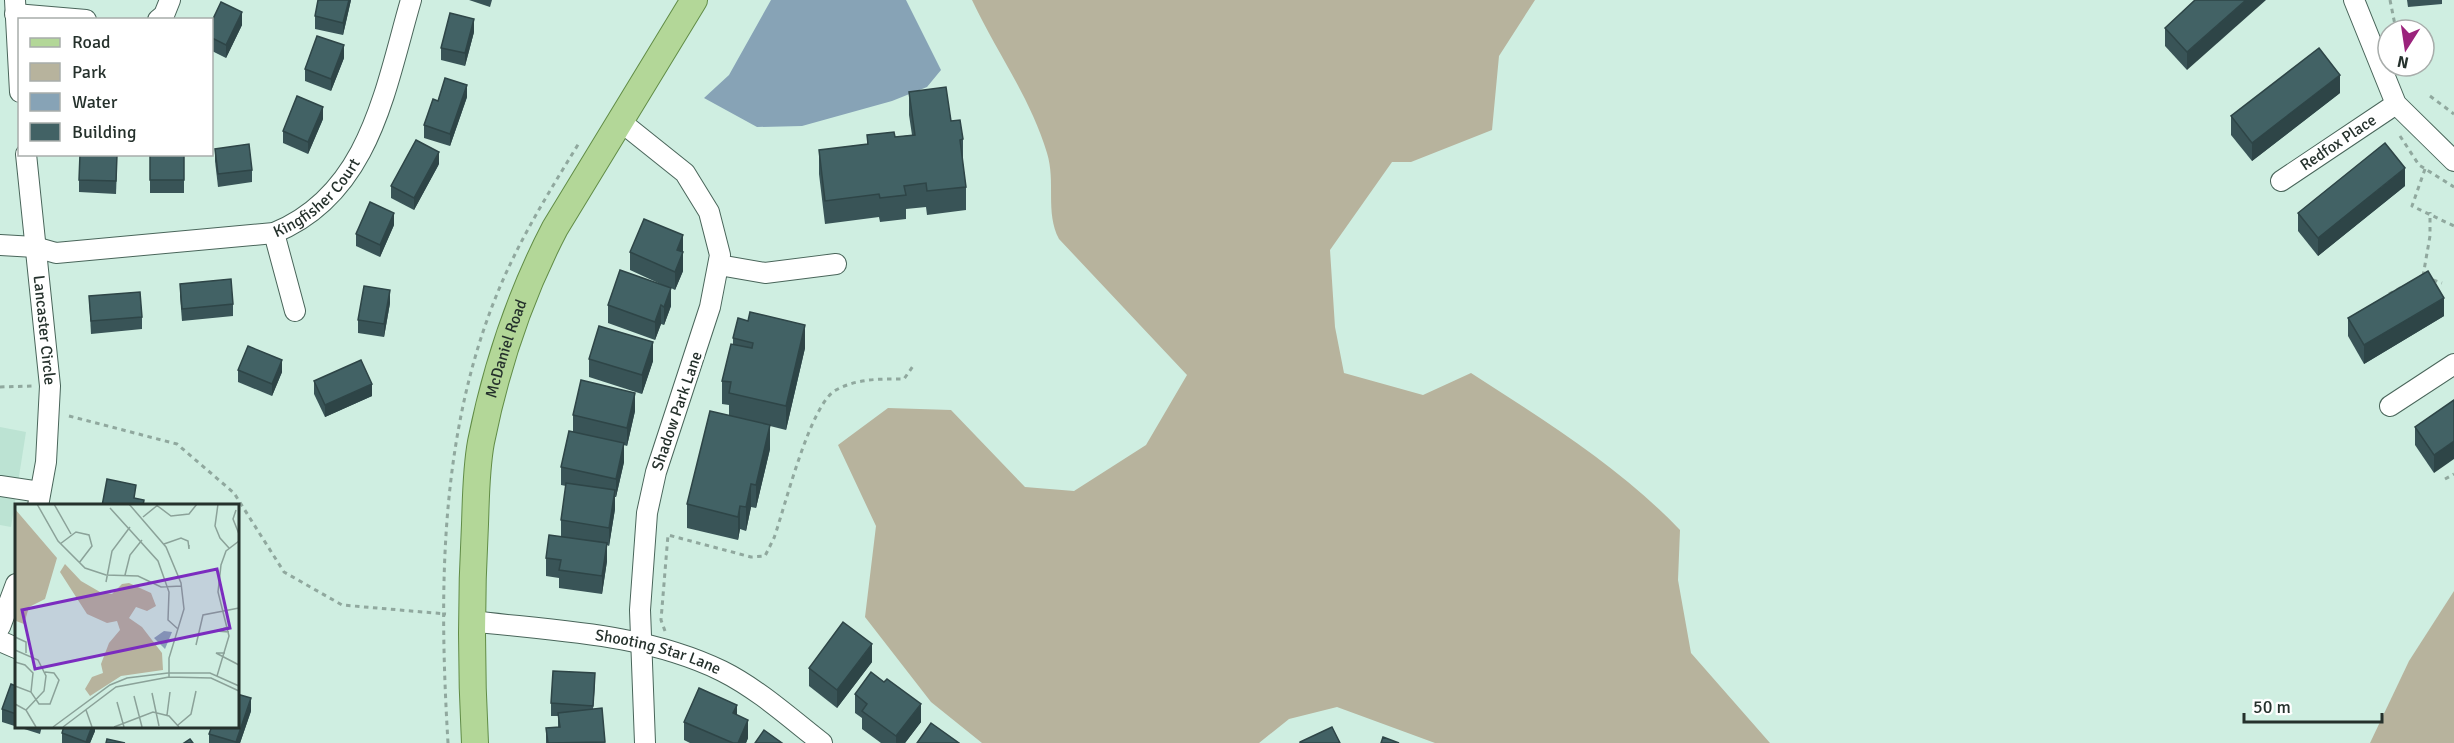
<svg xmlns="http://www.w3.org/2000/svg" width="2454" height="743" viewBox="0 0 2454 743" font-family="Signika,sans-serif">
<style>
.built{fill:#bce3d3}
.green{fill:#b7b39d}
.water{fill:#87a3b6}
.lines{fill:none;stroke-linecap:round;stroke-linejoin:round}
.minor-casing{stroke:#49655a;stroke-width:22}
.major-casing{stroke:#618c46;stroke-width:28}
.path{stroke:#90a89e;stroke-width:3;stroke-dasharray:4.5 4.5;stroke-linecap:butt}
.minor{stroke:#fff;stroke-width:20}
.major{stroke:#b3d798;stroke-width:26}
.wall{fill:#395457}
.shaded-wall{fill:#2e4547}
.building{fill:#426265;stroke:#2e4547;stroke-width:1.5}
.labels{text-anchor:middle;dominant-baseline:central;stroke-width:6;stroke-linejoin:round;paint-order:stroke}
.street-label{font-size:16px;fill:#25312c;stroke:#fff}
.inset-road{fill:none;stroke:#8ba299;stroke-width:1.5}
.view{fill:#7b2cbf;fill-opacity:0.15;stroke:#7b2cbf;stroke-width:3}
.inset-edge{fill:none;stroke:#25312c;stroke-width:3}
</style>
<rect width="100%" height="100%" fill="#cfeee1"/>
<path class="built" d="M0 427 26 432 11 527 0 525Z"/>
<g class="green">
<path d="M972 0H1535L1499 56 1492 130 1411 162H1392L1330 250 1335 327 1344 373 1423 395 1471 373C1544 420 1620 467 1680 530L1678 580 1691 653 1770 743H1435L1337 707 1289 719 1259 743H982L931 702 865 617 876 526 838 445 888 408 951 410 1025 487 1074 491 1146 445 1187 375 1059 239C1045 212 1056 182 1047 153 1031 99 996 51 972 0Z"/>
<path d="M2454 591V743H2370L2409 661Z"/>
</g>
<path class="water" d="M771 0H906L941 70 927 87 892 101 802 126 757 127 704 98 729 75Z"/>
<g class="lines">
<defs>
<g id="minor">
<path d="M15 0 20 92"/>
<path d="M2354 0 2396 104 2454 161"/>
<path d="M15 14 86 20"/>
<path d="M158 20 164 15 170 0"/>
<path d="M620 121 685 173 709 212 720 255 710 307 656 472 647 513 640 610 645 743"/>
<path id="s1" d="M26 154 50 386 46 462 38 506"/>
<path id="s2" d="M2281 181 2396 104"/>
<path d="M274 233 295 311"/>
<path id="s3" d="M0 245 35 247 56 253 274 233C370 194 385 89 411 0"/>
<path d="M719 265 765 273 836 264"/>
<path d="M2390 406 2454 364"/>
<path d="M0 486 40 492"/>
<path id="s4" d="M471 621C555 631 644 633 722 671 758 689 790 718 822 743"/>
<path d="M0 627 16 584"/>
<path d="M0 641 16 648"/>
</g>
<g id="major">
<path id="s5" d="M475 743C471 670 471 597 475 524 476 497 476 469 481 442 496 367 520 295 555 228L694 0"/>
</g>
</defs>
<use href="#minor" class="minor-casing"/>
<use href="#major" class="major-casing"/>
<g class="path">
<path d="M2390 0 2396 30"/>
<path d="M2406 66 2408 74"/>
<path d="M2430 96 2454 114"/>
<path d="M2400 136 2419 165 2454 187"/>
<path d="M2425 169 2412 206 2454 226"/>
<path d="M2423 276 2430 236V212"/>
<path d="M2433 280 2442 283"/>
<path d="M2389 294 2404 286"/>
<path d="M0 387 33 386"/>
<path d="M69 416 177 444 234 493 284 572 342 605 446 614"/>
<path d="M2445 479 2454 474"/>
<path d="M665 631 661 620 668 535 751 557 765 556 774 538C785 507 810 404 836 390 858 378 881 379 904 379L913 366"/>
<path d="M448 743C439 593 439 436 497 294 519 240 549 192 579 143"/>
</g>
<use href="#minor" class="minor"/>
<use href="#major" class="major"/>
</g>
<g class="wall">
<path d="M318 0H351L343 35 315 29V16Z"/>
<path d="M469 0H492L490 7Z"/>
<path d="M2195 0 2187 70 2165 46V28Z"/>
<path d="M2407 0H2442V4L2408 7Z"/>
<path d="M212 21 242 25 226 58 212 51Z"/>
<path d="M474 32 465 66 441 60V48Z"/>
<path d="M344 58 331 91 305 81V69Z"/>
<path d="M909 92 951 121 963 139V163L966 187V210L927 215 926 207 906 209V219L880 222 879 217 825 224 819 174V150L867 144V135L895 137 912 135 909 115Z"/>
<path d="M2340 93 2252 161 2231 135V116Z"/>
<path d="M467 97 450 146 424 138V125L438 101Z"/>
<path d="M323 119 308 154 283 143V131Z"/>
<path d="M215 149 252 170V182L218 187 215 161Z"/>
<rect x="150" y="155" width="34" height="38"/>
<path d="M439 164 414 210 391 198V186Z"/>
<path d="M117 167 116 194 79 192V180Z"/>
<path d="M2405 186 2318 256 2298 231V213Z"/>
<path d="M394 225 380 257 356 246V234Z"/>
<path d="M683 235V271L675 290 671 288V306L664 325 661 324 655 340 608 323V305L669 288 630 270V252Z"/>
<path d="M180 284 233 304V316L182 321 180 296Z"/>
<path d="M89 296 142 317V329L91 334Z"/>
<path d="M390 303 384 337 358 333V320Z"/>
<path d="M2444 316 2364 364 2348 336V318Z"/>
<path d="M733 338 805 348 786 430 770 426V449L756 508 751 507 746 531 740 529 738 540 687 528V504L729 415V405L722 404V381L733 344Z"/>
<path d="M589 359 653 361 642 394 589 377Z"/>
<path d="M238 370 282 372 272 396 238 382Z"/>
<path d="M314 381 372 396 325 417 314 394Z"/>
<path d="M2454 400 2434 473 2415 445V427Z"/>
<path d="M635 411 627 446 624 445V462L616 497H615V509L609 546 607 545V561L602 594 559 588V578L546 576V558L561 536V520L566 486 561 485V467L573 432V415Z"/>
<path d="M872 662 837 708 809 686V668Z"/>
<path d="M595 685 593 709 602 708 605 743H546V728L558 727V716H551V703Z"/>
<path d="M16 686V726H42L40 734 2 722V709Z"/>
<path d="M855 694 921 722 905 743H881L862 729V718L855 713Z"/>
<path d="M251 711 240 743H209V734Z"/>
<path d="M737 715 748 738 746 743H690L684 740V722Z"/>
<path d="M95 726V731L90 743H62V733Z"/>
</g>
<g class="shaded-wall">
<path d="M349 0H351L343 35V23Z"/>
<path d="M2246 0H2266L2187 70V52Z"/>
<path d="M242 12V25L226 58V45Z"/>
<path d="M474 19V32L465 66V53Z"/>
<path d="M344 45V58L331 91V79Z"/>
<path d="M2340 75V93L2252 161V143Z"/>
<path d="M467 85V97L450 146V134Z"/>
<path d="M323 107V119L308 154V142Z"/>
<path d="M439 152V164L414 210V198Z"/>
<path d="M2405 168V186L2318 256V238Z"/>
<path d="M394 213V225L380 257V245Z"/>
<path d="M683 235V271L675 290V272L677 250Z"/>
<path d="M671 288V306L664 325V307Z"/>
<path d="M390 290V303L384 337V324Z"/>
<path d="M2444 298V316L2364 364V345Z"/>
<path d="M661 305V324L655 340V322Z"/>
<path d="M805 325V348L786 430V406Z"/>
<path d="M653 342V361L642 394V375Z"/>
<path d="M282 360V372L272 396V384Z"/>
<path d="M372 384V396L325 417V405Z"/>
<path d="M635 393V411L627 446V428Z"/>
<path d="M770 425V449L756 508V485Z"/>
<path d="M2454 441V459L2434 473V455Z"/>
<path d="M624 443V462L616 497V479Z"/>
<path d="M751 484V507L746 531V507Z"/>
<path d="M615 490V509L609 546V528Z"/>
<path d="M740 506V529L738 540V517Z"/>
<path d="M607 543V561L602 594V576Z"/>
<path d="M872 644V662L837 708V690Z"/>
<path d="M251 698V711L240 743H236Z"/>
<path d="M921 704V722L905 743H896V736Z"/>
<path d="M737 705V723L733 713Z"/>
<path d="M748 720V738L746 743H738Z"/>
<path d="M92 726H95V731L90 743H86Z"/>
</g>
<g class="building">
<path d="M318 0H349L343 23 315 16Z"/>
<path d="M2195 0H2246L2187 52 2165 28Z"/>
<path d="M221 2 242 12 226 45 212 38V21Z"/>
<path d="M450 13 474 19 465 53 441 48Z"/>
<path d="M317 36 344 45 331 79 305 69Z"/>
<path d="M2319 48 2340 75 2252 143 2231 116Z"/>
<path d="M445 78 467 85 450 134 424 125 433 99 438 101Z"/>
<path d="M946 87 951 121 960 120 963 139 960 140 966 187 927 191 926 183 904 186 906 195 880 198 879 194 825 201 819 150 868 144 867 135 894 132 895 137 915 135 909 92Z"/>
<path d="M297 96 323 107 308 142 283 131Z"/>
<path d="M416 140 439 152 414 198 391 186Z"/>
<path d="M2385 143 2405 168 2318 238 2298 213Z"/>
<path d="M249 144 252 170 218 174 215 149Z"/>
<path d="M80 154 117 155 116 181 79 180Z"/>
<rect x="150" y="155" width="34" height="25"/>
<path d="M370 202 394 213 380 245 356 234Z"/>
<path d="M644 219 683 235 677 250 683 252 675 272 630 252Z"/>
<path d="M620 270 671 288 664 307 661 305 655 322 608 305Z"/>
<path d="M2428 271 2444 298 2364 345 2348 318Z"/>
<path d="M231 279 233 304 182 309 180 284Z"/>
<path d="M364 286 390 290 384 324 358 320Z"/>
<path d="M140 292 142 317 91 321 89 296Z"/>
<path d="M750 312 805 325 786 406 729 393 731 382 722 381 731 344 752 348 753 343 733 338 738 318 748 321Z"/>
<path d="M599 326 653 342 642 375 589 359Z"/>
<path d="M248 346 282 360 272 384 238 370Z"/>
<path d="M361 360 372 384 325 405 314 381Z"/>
<path d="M581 380 635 393 627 428 573 415Z"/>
<path d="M2454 400V441L2434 455 2415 427Z"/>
<path d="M710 411 770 425 756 485 751 484 746 507 740 506 738 517 687 504Z"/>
<path d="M569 431 624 443 616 479 561 467Z"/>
<path d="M107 479 136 485 134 498 144 500 143 506H102Z"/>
<path d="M566 483 615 490 609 528 561 520Z"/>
<path d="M549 535 607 543 602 576 559 570 561 560 546 558Z"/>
<path d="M843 622 872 644 837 690 809 668Z"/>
<path d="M553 671 595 673 593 706 551 703Z"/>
<path d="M871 672 884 682 887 679 921 704 896 736 862 711 867 704 855 694Z"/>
<path d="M11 684 16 686V714L2 709Z"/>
<path d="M699 688 737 705 733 713 748 720 738 743H733L684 722Z"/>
<path d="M237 694 251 698 236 742 209 734 212 726H237Z"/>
<path d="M602 708 605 742 548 743 546 728 560 727 558 713Z"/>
<path d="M931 723 959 743H917Z"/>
<path d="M64 726H92L86 742 62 733Z"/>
<path d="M1332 727 1340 743H1300V742Z"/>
<path d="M764 730 782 743H755Z"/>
<path d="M1383 737 1399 743H1381Z"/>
<path d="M107 739 125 743H106Z"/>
<path d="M190 739 193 743H184Z"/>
</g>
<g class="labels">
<g class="street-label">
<text stroke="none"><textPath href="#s2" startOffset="69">Redfox Place</textPath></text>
<text stroke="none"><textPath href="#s3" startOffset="332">Kingfisher Court</textPath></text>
<text stroke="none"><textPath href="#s1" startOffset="177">Lancaster Circle</textPath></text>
<text stroke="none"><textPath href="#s5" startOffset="398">McDaniel Road</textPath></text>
<text transform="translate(677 411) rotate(-71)">Shadow Park Lane</text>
<text stroke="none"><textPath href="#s4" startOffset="190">Shooting Star Lane</textPath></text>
</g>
</g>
<g transform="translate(15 504)">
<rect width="224" height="224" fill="#cfeee1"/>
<path d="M0 5 42 54 30 95 14 103 9 120 1 117ZM50 60 66 77 85 88 97 90 107 80 114 79 136 89 141 102 132 107 121 103 114 114 127 123 147 149 148 166 106 172 75 192 70 185 77 173 88 169 86 160 94 139 105 126 102 117 92 119 72 110 45 68Z" fill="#b7b39d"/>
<path d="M149 127 157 128 150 145 139 134Z" fill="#87a3b6"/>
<path class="inset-road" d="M22 0 43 37 70 64 91 71 123 72 146 83 167 82M39 0 56 30M114 0 151 43 166 79 169 105 154 154V173L196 174 224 187M140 0 156 12 174 10 182 0M203 0 200 22 205 34 214 44M95 4 143 57 154 88 153 116 163 125M221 6 218 15 224 30M128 13 144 0M45 40 61 28 74 31 77 42 64 59M149 40 166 34 173 37 174 45V41M110 71 115 51 127 36M91 78 97 47 115 23M213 123 201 127 214 128M0 133 11 138V149M181 141 188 111 224 104M0 146 23 156 31 172 29 187 11 206M210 149H201L224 161M0 158 10 161 18 169 16 188M153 169H195L224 182M202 172 214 132 203 88 206 61 211 47 224 37M0 182 16 188 24 200H35L44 176 39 169 30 168M137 189 144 222M119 192 127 223M102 198 109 223M0 200 11 206 21 223M71 206 77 223M152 211 155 188M163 221 176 210 181 187M38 223 95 181 112 174 153 169M48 223 101 183 154 173M99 223 138 208 154 212 164 223"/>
<path class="view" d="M202 65 215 124 20 165 7 106Z"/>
<rect width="224" height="224" class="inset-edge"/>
</g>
<rect x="18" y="18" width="195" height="138" fill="#ffffff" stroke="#a8adab" stroke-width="1.5"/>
<rect x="30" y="38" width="30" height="9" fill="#b3d798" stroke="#a8adab" stroke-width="1.5"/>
<text x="72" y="48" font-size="18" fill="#25312c">Road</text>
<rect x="30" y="63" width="30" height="18" fill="#b7b39d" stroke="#a8adab" stroke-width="1.5"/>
<text x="72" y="78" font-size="18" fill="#25312c">Park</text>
<rect x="30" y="93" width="30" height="18" fill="#87a3b6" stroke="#a8adab" stroke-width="1.5"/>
<text x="72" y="108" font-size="18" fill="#25312c">Water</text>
<rect x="30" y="123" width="30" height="18" fill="#426265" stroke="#a8adab" stroke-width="1.5"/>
<text x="72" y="138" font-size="18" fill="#25312c">Building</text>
<g transform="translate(2406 48) rotate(192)"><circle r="28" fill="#ffffff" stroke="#a8adab" stroke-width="1.5"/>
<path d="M0-4.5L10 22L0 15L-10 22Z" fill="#9b237c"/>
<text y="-9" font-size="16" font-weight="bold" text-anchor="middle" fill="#25312c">N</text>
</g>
<path d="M2244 713v9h138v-9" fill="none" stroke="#25312c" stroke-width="3"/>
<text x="2253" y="713" font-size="18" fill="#25312c" stroke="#ffffff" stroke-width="4.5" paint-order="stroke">50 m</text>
</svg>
